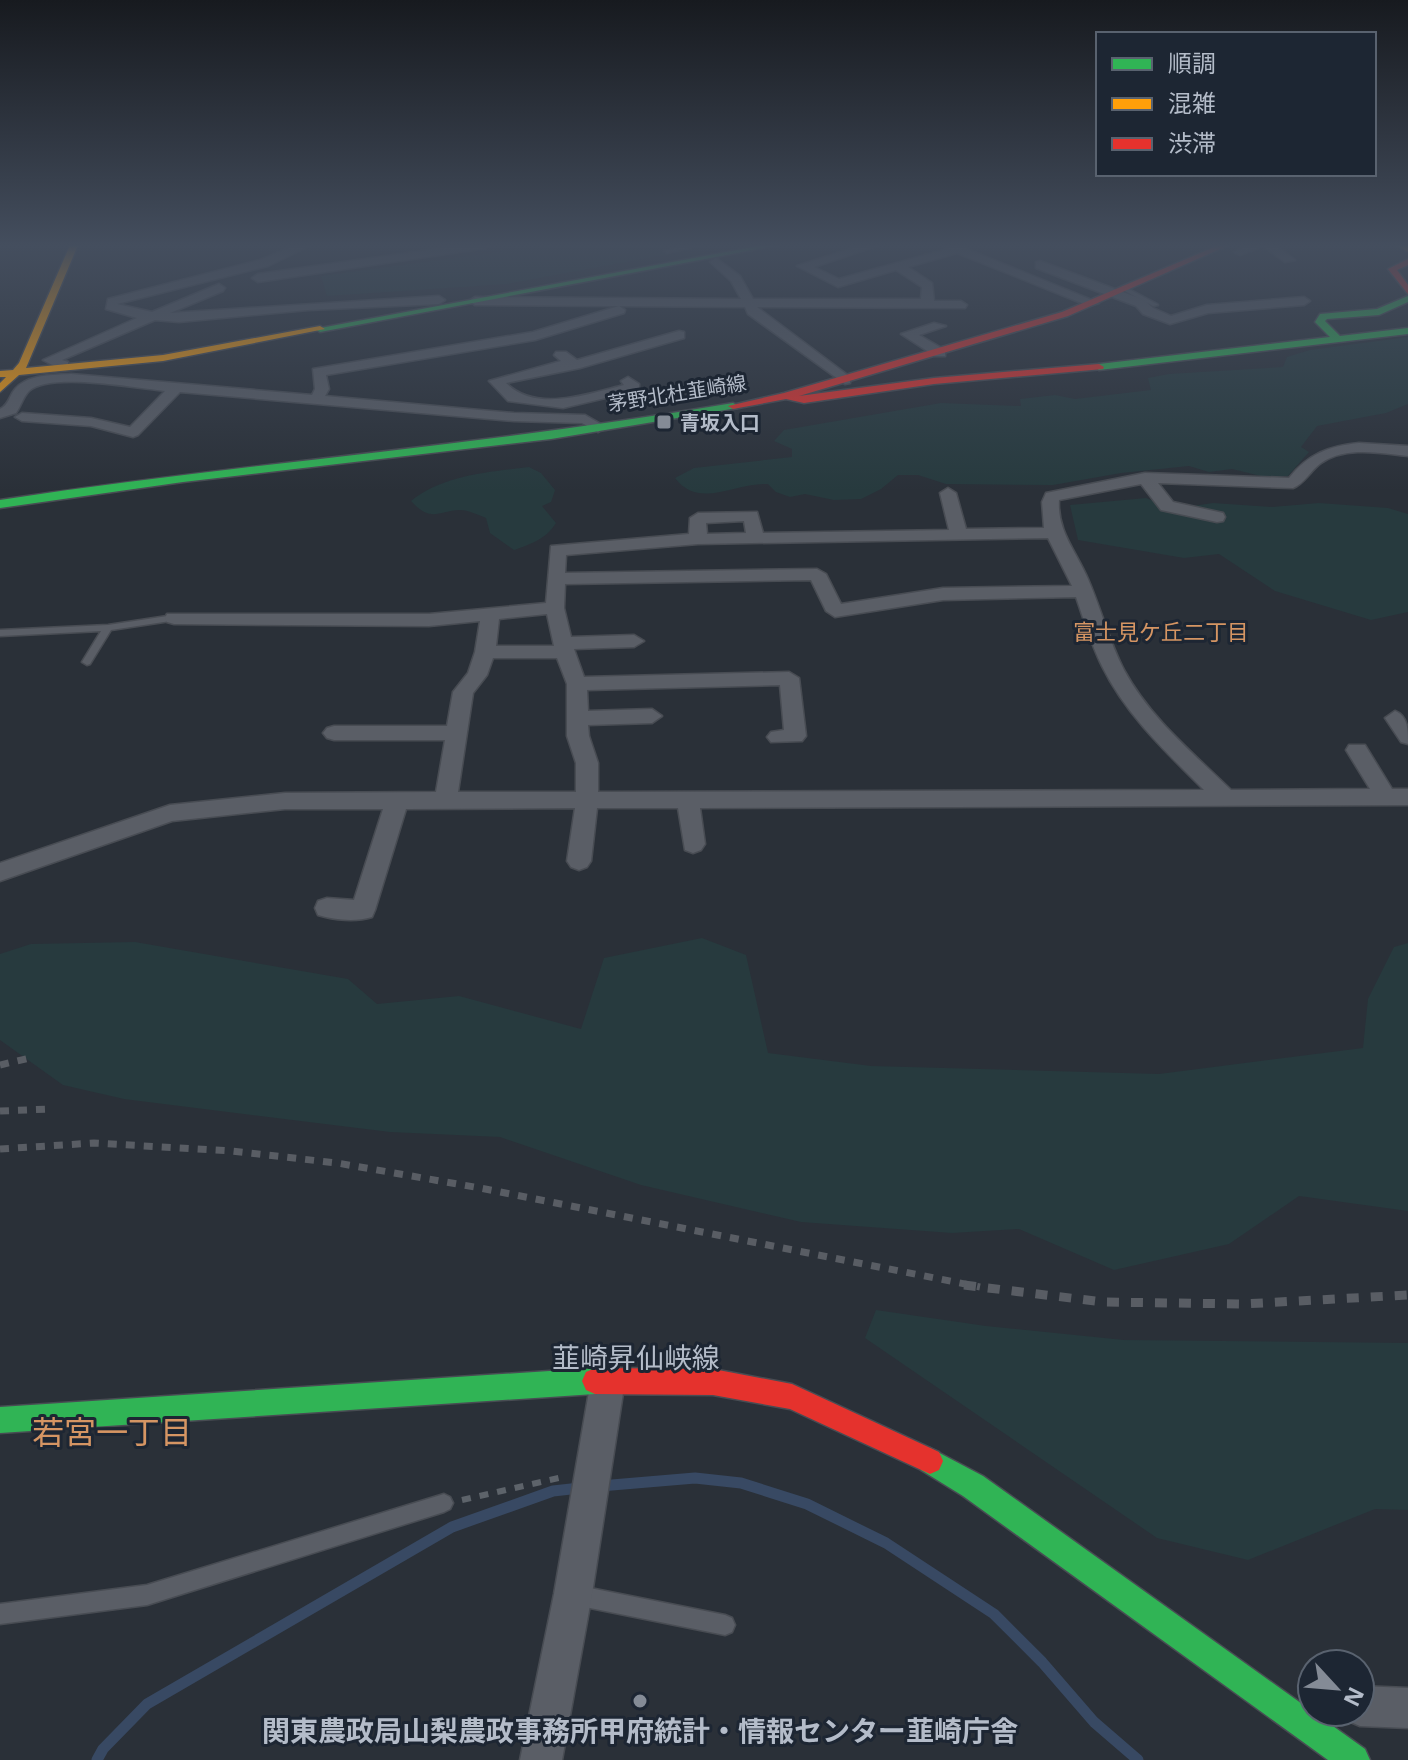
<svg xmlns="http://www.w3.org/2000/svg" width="1408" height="1760" viewBox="0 0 1408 1760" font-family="'Open Sans','Noto Sans JP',sans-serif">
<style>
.green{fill:#273a3e}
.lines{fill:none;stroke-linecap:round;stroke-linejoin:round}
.stream{stroke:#384963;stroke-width:11}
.lane-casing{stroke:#484c53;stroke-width:3}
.street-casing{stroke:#484c53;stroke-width:3}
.fast-casing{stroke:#484c53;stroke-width:3}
.slow-casing{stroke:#484c53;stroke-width:3}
.jam-casing{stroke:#484c53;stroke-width:3}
.path{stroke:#5d636a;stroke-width:6;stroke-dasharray:9 9;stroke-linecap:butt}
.lane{fill:#5a5e66;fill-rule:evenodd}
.street{fill:#5a5e66;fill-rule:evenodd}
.fast{fill:#30b455;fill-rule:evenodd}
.slow{fill:#ff9f0a;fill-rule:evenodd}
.jam{fill:#e5322d;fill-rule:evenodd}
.rail-far1{stroke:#595d64;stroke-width:7;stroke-dasharray:9 9;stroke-linecap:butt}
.rail{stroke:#595d64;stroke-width:9;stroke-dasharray:12 12;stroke-linecap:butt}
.poi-dot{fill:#848b96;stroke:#1d2633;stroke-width:3}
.labels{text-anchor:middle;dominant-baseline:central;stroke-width:6;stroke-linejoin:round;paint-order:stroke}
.far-street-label{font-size:20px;fill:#b4bcc9;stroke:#1d2633}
.far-poi-label{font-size:20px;font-weight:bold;fill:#b4bcc9;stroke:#1d2633;text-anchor:start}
.far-neighbourhood-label{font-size:22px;fill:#d59563;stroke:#1d2633}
.near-street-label{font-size:28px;fill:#b4bcc9;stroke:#1d2633}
.near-poi-label{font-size:28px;font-weight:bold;fill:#b4bcc9;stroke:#1d2633}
.near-neighbourhood-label{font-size:32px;fill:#d59563;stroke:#1d2633}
</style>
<rect width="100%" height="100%" fill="#2a3038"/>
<g class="green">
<path d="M550 245H666L663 246 669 254 507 284 327 296 321 276Z"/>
<path d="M1408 337V404L1386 413 1317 426 1301 447 1309 452 1288 476 1265 477 1232 469 1209 472 1189 466 1121 473 1053 485 946 484 918 475H898L881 489 861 499 834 500 805 494 790 497 776 492 768 484C736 482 699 510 675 478L694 468 792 457V449L774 441 784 430 941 403 1021 406 1020 399 1055 395 1075 399 1151 390 1148 378 1169 374 1283 367 1287 357 1310 350Z"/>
<path d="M529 467 541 473 555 490 551 502 542 506 556 523C546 539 531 544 514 550L490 533 486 518C479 515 468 510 460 510 438 511 431 523 411 501 443 475 489 472 529 467Z"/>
<path d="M1146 498 1173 509 1213 503 1272 507 1319 503 1388 508 1408 514V612L1371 620 1275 591 1219 554 1184 558 1078 540 1070 505Z"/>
<path d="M702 938 746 955 768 1053 871 1066 1159 1074 1363 1048 1368 999 1394 947 1408 943V1211L1299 1196 1229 1244 1114 1270 1019 1229 952 1233 801 1222 641 1185 500 1137 390 1132 124 1099 63 1085 0 1040V954L31 944 135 942 348 979 377 1004 459 996 581 1029 604 958Z"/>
<path d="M876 1310 986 1326 1124 1340 1408 1343V1510L1375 1509 1248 1560 1157 1538 865 1338Z"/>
</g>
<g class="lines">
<g class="stream">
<path d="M600 1486 695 1478 741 1483 807 1504 886 1543 994 1614 1042 1662 1094 1722 1138 1760"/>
<path d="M97 1760 103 1749 147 1704 452 1527 553 1491 580 1488"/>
</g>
<defs>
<g id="lane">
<path d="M692 245H702L667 253 664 251Z"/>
<path d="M1125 287 1157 304 1158 305 1153 306 1123 290Z"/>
<path d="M174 615 179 618 177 620 111 630 90 664 87 665 82 662 101 631 0 636V630L108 625Z"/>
<path d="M444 1494 450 1497 453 1503 450 1509 444 1512 147 1605 0 1624V1604L147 1585Z"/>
<path d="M575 1585 725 1615 732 1618 735 1625 732 1632 725 1635 575 1605 568 1602 565 1595 568 1588Z"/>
</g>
<g id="street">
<path d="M296 245H311L268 266 117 304 152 312 219 284 225 288 223 291 170 313 439 296 445 300 439 304 308 310 179 322 155 320 62 360 68 362V368H58L43 360 137 318 106 309 108 299 260 260Z"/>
<path d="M465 245H492L486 248 258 282 252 278 258 274Z"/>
<path d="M862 245H879L814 267 839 279 947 249 943 245H957L1099 303 1089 306 957 253 908 267 932 283 934 301H961L967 305 965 308 757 307 850 377V383L845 384 748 314 745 307 475 305 469 301 475 297 741 299 731 281 710 262 716 258 740 276 753 299H921L922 287 896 270 838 287 797 266Z"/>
<path d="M1249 245H1275L1295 260 1285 262 1263 246 1240 255 1234 252Z"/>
<path d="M1040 261 1144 300 1153 308 1171 316 1207 305 1304 297 1310 301 1304 305 1208 313 1170 324 1143 314 1136 306 1036 268V262Z"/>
<path d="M619 306 625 310 624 313 535 340 326 375 329 389 325 396 514 413 585 415 606 427 598 432 582 423 514 421 180 392 138 435 133 437 91 426 22 421 15 417 22 413 91 418 130 427 165 391C136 388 50 372 29 391 23 397 21 406 16 413L0 418V409C9 405 9 396 15 389 28 374 53 375 71 374L312 395 315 389 313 369 533 332Z"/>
<path d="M934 323 946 326 919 335 945 350V356H935L901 334Z"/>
<path d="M679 331 684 332V338L580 368 506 383C536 413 588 394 624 385L621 381 628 377 639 384V390L563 408 508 401 489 381 561 361 554 355 556 352H566L577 360Z"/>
<path d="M1359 443 1408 446V456C1380 453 1346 446 1321 463 1311 470 1304 484 1293 488L1158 483 1173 502 1223 513 1225 517 1223 521 1217 522 1161 510 1141 484 1059 500C1057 531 1076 551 1088 579 1101 609 1109 641 1124 670 1150 718 1193 753 1231 790L1370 789 1346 750 1349 745H1365L1392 789H1408V805L700 808 705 844 701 850 693 853 685 850 678 808H597L591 861 587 867 579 870 571 867 567 861 575 808 406 809 375 910 372 917C356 922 334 920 318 915L315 908 318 901 327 898 354 900 383 809H285L172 821 0 881V863L170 805 285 793 436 792 445 740H334L327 738 323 733 327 728 334 726H447L453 692 468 673 475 652 480 621 429 626 174 624 167 622 165 618 167 614H429L546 603 551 546 689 534 690 518 698 513 757 512 763 533 949 530 940 493 948 488 956 493 966 529 1044 528 1042 502 1046 493 1145 473 1289 478C1308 454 1329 446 1359 443ZM744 521 746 533 707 534 706 523ZM1048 538 1072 586 943 588 841 604 826 574 817 569 565 573 566 555 698 544ZM811 580 826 611 835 617 943 600 1076 597C1084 620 1091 644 1102 666 1126 715 1166 752 1204 790L598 792V763L589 736 588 725 652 723 662 716 652 709 588 711 587 690 780 685 784 730 771 732 767 737 771 742 802 741 806 736 799 678 789 672 584 677 574 649 634 647 644 641 634 635 571 637 564 608 565 584ZM547 614 554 646H496L499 619ZM493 658H557L567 684V736L576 763V792H458L473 693 487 675Z"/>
<path d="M1395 711C1408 716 1408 730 1408 744L1401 742 1385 718Z"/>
<path d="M608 1363 620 1368 625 1380 592 1594 562 1760H520L554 1594 591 1380 596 1368Z"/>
<path d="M1360 1686 1408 1688V1728L1360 1726 1346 1720 1342 1712H1360Z"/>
</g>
<g id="fast">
<path d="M763 245H779L320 332 315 329Z"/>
<path d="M1408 296V302L1379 315 1327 319 1325 321 1340 336 1408 328V334L1099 370 1094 367 1099 364 1330 337 1315 322 1320 314 1377 309Z"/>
<path d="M733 403 738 406 737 408 551 439 183 482 0 508V500C244 463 490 445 733 403Z"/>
<path d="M595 1368 604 1372 608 1381 604 1390 595 1394 0 1433V1407Z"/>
<path d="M930 1448 983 1476 1365 1749 1370 1760H1328L963 1496 921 1470 917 1461 921 1452Z"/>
</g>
<g id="slow">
<path d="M70 245H78L26 368 163 355 320 326 325 329 163 361 19 375 0 392V383L6 377H0V371L13 370 19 363Z"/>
<path d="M1396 245 1408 246V252Z"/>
</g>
<g id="jam">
<path d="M1219 245H1229L1068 316 799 396 934 378 1099 364 1104 367 1103 369 934 384 804 403 786 399 733 409 728 406 784 393 1062 312Z"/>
<path d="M1408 259V265L1397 270 1408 285V294L1388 269Z"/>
<path d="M595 1368 713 1369 792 1384 939 1452 943 1461 939 1470 930 1474 790 1409 713 1395 595 1394 586 1390 582 1381 586 1372Z"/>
</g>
</defs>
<use href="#lane" class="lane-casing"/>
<use href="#street" class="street-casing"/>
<use href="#fast" class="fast-casing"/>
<use href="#slow" class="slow-casing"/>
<use href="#jam" class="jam-casing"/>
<path class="path" d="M462 1500 563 1477"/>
<use href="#lane" class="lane"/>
<use href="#street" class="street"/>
<use href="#fast" class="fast"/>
<use href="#slow" class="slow"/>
<use href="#jam" class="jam"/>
<g class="rail-far1">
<path d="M0 1065 34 1057"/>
<path d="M0 1111 52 1109"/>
<path d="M0 1149 94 1143 232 1151 337 1163 480 1188 980 1287"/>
</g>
<path class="rail" d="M964 1285 1103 1302 1243 1304 1408 1295"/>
</g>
<linearGradient id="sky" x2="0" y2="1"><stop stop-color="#171a1f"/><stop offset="0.5" stop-color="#444e5e"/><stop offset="1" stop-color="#444e5e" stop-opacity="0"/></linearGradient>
<rect width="1408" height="491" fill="url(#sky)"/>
<g class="poi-dot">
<rect x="656" y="414" width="16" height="16" rx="4"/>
<circle cx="640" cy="1701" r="8"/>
</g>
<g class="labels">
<g class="far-street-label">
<text transform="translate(677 393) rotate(-9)">茅野北杜韮崎線</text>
</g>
<g class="far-poi-label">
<text x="680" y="422">青坂入口</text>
</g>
<g class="far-neighbourhood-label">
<text x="1161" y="631">富士見ケ丘二丁目</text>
</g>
<g class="near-street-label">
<text x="636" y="1357">韮崎昇仙峡線</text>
</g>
<g class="near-poi-label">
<text x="640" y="1730">関東農政局山梨農政事務所甲府統計・情報センター韮崎庁舎</text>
</g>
<g class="near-neighbourhood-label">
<text x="112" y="1431">若宮一丁目</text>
</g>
</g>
<rect x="1096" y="32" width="280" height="144" fill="#1d2633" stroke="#59626f" stroke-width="2"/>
<rect x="1112" y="58" width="40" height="12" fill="#30b455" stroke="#59626f" stroke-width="2"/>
<text x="1168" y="72" font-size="24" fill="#b4bcc9">順調</text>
<rect x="1112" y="98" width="40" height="12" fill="#ff9f0a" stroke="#59626f" stroke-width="2"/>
<text x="1168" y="112" font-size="24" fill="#b4bcc9">混雑</text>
<rect x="1112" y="138" width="40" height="12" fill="#e5322d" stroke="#59626f" stroke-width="2"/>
<text x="1168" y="152" font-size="24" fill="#b4bcc9">渋滞</text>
<g transform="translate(1336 1688) rotate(116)"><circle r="38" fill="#1d2633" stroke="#59626f" stroke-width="2"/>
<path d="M0-6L14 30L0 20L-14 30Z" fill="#848b96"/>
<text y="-12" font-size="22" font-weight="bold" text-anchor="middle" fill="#b4bcc9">N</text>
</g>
</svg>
